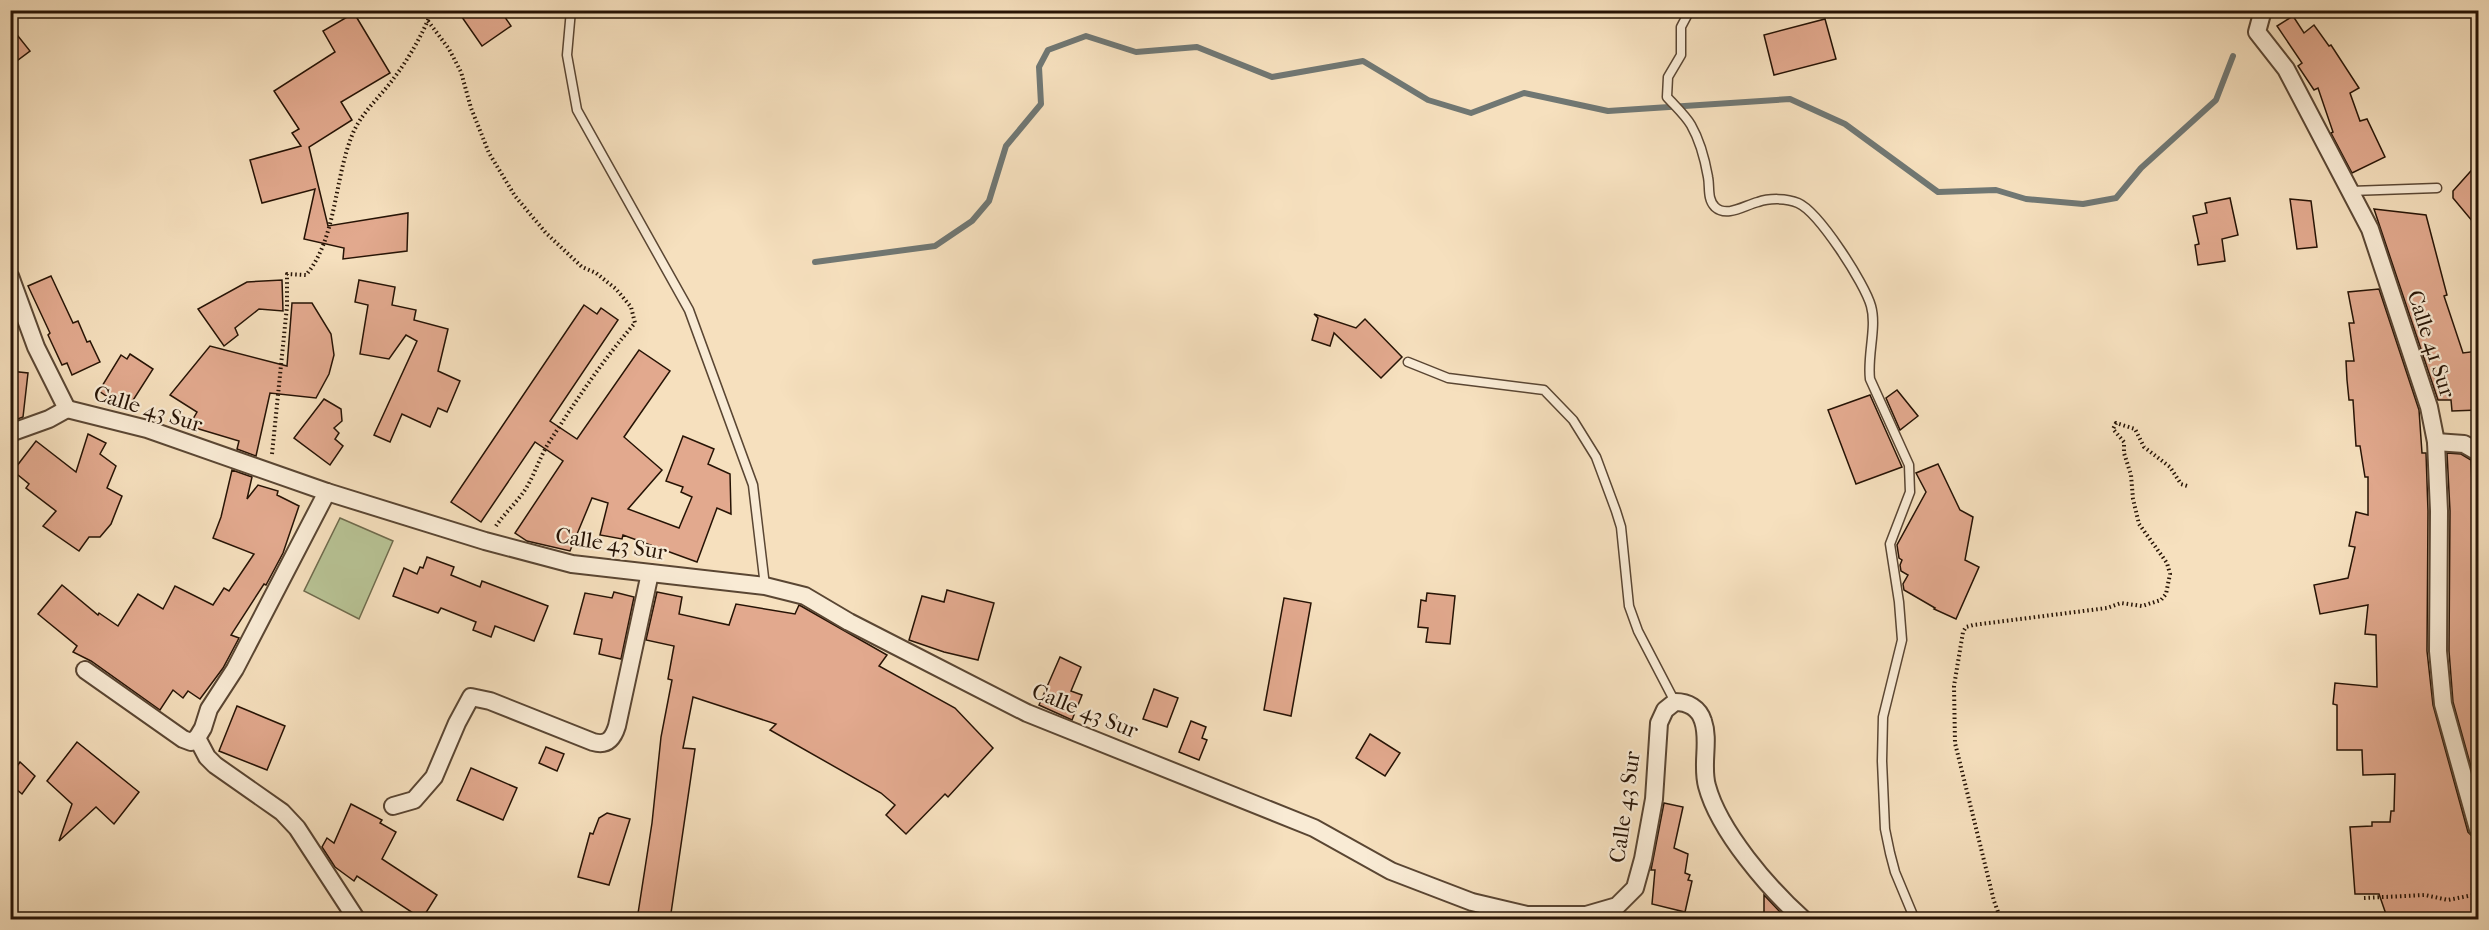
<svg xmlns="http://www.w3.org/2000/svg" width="2489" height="930" viewBox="0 0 2489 930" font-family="'IM FELL French Canon',serif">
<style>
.green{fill:#b8c395;stroke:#6f6b4d;stroke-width:1.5}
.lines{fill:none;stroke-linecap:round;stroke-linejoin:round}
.stream{stroke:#707773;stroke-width:6}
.building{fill:#e2a98e;stroke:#261305;stroke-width:1.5}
.lane-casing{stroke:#5a4633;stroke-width:11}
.street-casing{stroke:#5a4633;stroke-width:20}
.path{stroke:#261305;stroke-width:4;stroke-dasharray:1.5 3;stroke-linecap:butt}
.lane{stroke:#f9ebd5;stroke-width:8}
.street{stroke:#f9ebd5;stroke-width:16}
.labels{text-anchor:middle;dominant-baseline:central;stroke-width:4.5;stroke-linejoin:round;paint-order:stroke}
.street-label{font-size:22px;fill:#261305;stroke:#f9ebd5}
</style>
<rect width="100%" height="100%" fill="#f6e0be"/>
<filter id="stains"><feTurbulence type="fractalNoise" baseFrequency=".00333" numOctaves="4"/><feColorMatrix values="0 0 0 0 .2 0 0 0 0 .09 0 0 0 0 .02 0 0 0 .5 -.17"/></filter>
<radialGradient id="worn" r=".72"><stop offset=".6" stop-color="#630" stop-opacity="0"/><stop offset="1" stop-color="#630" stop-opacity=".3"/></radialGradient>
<path class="green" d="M340 518 393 541 359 619 304 591Z"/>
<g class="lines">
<path class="stream" d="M815 262 935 246 972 221 989 201 1006 146 1041 104 1039 67 1048 50 1086 36 1136 52 1197 47 1272 77 1363 61 1428 100 1471 113 1524 93 1608 111 1790 99 1845 124 1938 192 1996 190 2026 199 2083 204 2116 198 2141 168 2216 100 2233 56"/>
</g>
<g class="building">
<path d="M457 10H500L511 26 482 46Z"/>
<path d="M354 13 390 73 341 102 352 120 309 147 328 226 408 213 407 251 343 259 344 248 304 239 315 189 262 203 250 160 301 146 292 133 299 129 274 91 335 52 323 31Z"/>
<path d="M2293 16 2304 33 2314 25 2329 46 2331 45 2359 88 2350 93 2360 121 2367 119 2385 157 2352 173 2331 133 2333 132 2318 88 2314 90 2298 66 2302 63 2277 26Z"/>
<path d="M1825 19 1836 59 1774 75 1764 35Z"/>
<path d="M10 26 30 51 10 66Z"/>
<path d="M2478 163V228L2453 198V191Z"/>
<path d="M2230 198 2238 235 2222 239 2225 261 2198 265 2195 245 2199 244 2193 216 2207 213 2205 203Z"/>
<path d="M2290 199 2311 201 2317 247 2297 249Z"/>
<path d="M2374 209 2426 215 2447 295 2444 296 2463 353 2478 351V410L2452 411 2451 400H2438Z"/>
<path d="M51 276 73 323 78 321 87 342 90 341 100 362 72 375 67 363 62 365 48 335 50 333 28 286Z"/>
<path d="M282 280 283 311 259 309 235 328 238 335 224 346 198 309 247 282Z"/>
<path d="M359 280 395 287 392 305 416 310 414 320 448 329 438 371 460 381 447 412 438 408 430 427 402 414 390 442 374 435 417 341 406 335 389 359 360 354 368 305 355 302Z"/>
<path d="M2379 289 2419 410 2422 453H2426L2428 511 2427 651 2433 705 2468 832 2475 839 2474 920H2388L2379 894H2355L2350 827 2372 826V822H2390L2391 811H2394L2395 774 2363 775 2362 750H2337V705L2333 704 2335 683 2377 687 2376 635 2365 634 2368 605 2320 614 2314 585 2348 578 2355 547 2349 546 2356 512 2368 515V477H2365L2360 446H2356L2353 400H2349L2347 380 2346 361H2354L2349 323H2354L2348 292Z"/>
<path d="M292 303H312L331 334 334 355 329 374 316 398 270 393 256 456 237 449 239 441 189 426 197 412 170 395 210 346 287 366Z"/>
<path d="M584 305 597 314 601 308 618 320 550 421 577 439 639 350 670 371 624 437 662 470 628 509 679 528 692 497 681 492 683 487 666 481 683 436 714 449 708 464 730 474 731 514 717 508 697 562 623 535 622 539 600 535 608 503 592 498 570 551 527 541 515 533 563 461 535 442 481 522 451 502Z"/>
<path d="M1314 314 1356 328 1365 319 1402 357 1381 378 1334 333 1330 346 1312 340 1318 318Z"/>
<path d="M130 354 153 369 130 405 121 399 118 404 99 391 121 355 127 359Z"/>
<path d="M10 371 28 373 23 417 10 422Z"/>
<path d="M1897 390 1918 416 1900 430 1886 398Z"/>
<path d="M1870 395 1902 467 1856 484 1828 410Z"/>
<path d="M324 399 341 409 342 421 334 428 339 433 335 439 343 446 330 465 294 438Z"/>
<path d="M88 434 106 443 100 454 116 466 107 488 122 496 111 524 100 537H89L79 551 43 526 56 511 26 488 29 484 13 471 36 441 76 472Z"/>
<path d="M2447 453 2461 454 2471 460 2472 483H2475L2478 505 2474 507 2478 524V792L2453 702 2449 651 2450 511Z"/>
<path d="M1938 464 1960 510 1973 517 1965 560 1979 567 1956 619 1934 609 1935 608 1904 590 1903 584 1908 575 1901 571 1900 565 1902 560 1899 558 1897 545 1926 492 1916 473Z"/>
<path d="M232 470 252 477 247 499 258 485 278 491 277 495 299 506 283 553 266 585 264 584 231 635 239 638 223 668 200 699 188 691 183 698 173 690 160 710 91 661 73 652 77 646 38 614 62 585 98 615 99 613 118 626 138 594 163 609 175 586 213 605 224 588 229 591 254 554 213 538 221 517Z"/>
<path d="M427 557 454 567 451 575 480 587 482 581 548 606 534 641 495 626 491 637 473 630 476 622 441 608 438 613 393 596 404 568 417 574 420 567 423 568Z"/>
<path d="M947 590 994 603 978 660 944 652 909 640 922 596 944 602Z"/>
<path d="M614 592 634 597 621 659 599 654 602 639 574 634 585 593 612 598Z"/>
<path d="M657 592 682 597 679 614 729 625 736 604 795 614 799 605 801 606 887 655 879 666 955 708 993 748 948 797 945 794 906 834 886 815 895 805 881 793 770 730 776 724 693 697 683 748 695 749 670 920H637L652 823 661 737 672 680 668 679 674 646 646 640Z"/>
<path d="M1427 593 1455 596 1450 644 1426 642 1428 628 1418 627 1421 600 1426 601Z"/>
<path d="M1284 598 1311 603 1291 716 1264 710Z"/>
<path d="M1060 657 1081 667 1071 691 1082 695 1072 720 1039 705Z"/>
<path d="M1154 689 1178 698 1167 727 1143 719Z"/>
<path d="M237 706 285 726 267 770 219 751Z"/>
<path d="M1191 721 1206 727 1202 738 1207 740 1199 760 1179 752Z"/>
<path d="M1370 734 1400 753 1385 776 1356 758Z"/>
<path d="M77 742 139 792 114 824 96 807 59 841 72 804 47 781Z"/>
<path d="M546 747 564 754 557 771 539 763Z"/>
<path d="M20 762 35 776 22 794 10 784V776Z"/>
<path d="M471 768 517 788 503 820 457 800Z"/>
<path d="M1664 803 1683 807 1674 848 1688 854 1685 873 1690 875 1688 880 1692 881 1685 912 1652 904 1655 870H1651Z"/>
<path d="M351 804 382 820 380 823 396 832 382 859 437 895 422 919 357 876 354 881 335 867 322 847 327 838 334 843Z"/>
<path d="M607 813 630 819 609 885 578 877 590 833 593 834 599 818Z"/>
<path d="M1764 895 1783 915 1788 920H1764Z"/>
</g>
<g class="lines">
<defs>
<g id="lane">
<path d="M571 10 567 55 577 110 689 310 753 485 765 586"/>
<path d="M1690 10 1681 27V55L1668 77 1667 97C1675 106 1685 115 1691 125 1699 139 1705 160 1708 177 1710 187 1707 199 1715 207 1727 218 1745 205 1758 202 1769 198 1787 198 1798 203 1819 212 1865 284 1871 306 1877 327 1867 356 1870 379L1909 465 1910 492 1890 544 1899 602 1902 640 1883 717 1882 761 1885 829 1890 853 1895 872 1915 920"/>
<path d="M2351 191 2437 188"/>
<path d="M1408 362 1448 378 1544 390 1573 420 1596 457 1616 511 1621 527 1629 606 1638 631 1675 702"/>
</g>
<g id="street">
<path d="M2263 10 2257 32 2286 69 2370 229 2429 407 2436 442 2439 511 2438 651 2443 704 2478 829"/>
<path d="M10 276 36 347 67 409"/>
<path d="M67 409 147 429 327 492 485 541 572 564 765 586 805 596 849 622 1027 713 1314 828 1391 871 1472 902 1527 915H1586L1617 906 1635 888 1643 859 1654 799 1659 723 1665 710 1675 702C1688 702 1699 708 1703 721 1710 741 1701 765 1707 786 1719 831 1769 889 1804 920"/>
<path d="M10 433 49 419 67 409"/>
<path d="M2436 442 2464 444 2478 452"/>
<path d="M327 492 235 669 209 709 203 728 197 738 207 757 215 765 282 812 297 828 357 920"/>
<path d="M85 670 183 739 191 742 197 738"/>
<path d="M393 806 414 800 434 777 457 723 471 697 490 701 593 742C607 746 613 739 617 726L650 573"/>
</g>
</defs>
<use href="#lane" class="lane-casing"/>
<use href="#street" class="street-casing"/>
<g class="path">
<path d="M428 21 449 49 461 72 471 108 489 153 515 196 546 233 582 267 596 273 616 289 631 307 635 323C602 361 575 402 548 444 539 459 534 476 525 490 517 502 504 514 496 526"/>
<path d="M272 454 287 306V274L306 275C337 238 334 178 353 133 362 112 381 96 394 78 409 58 423 34 432 10"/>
<path d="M2364 898 2425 895 2448 900 2478 894"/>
<path d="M1765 920 1775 914"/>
<path d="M2001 920 1994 901 1955 743 1954 686 1963 632 1966 627 1973 625 2107 608 2121 603 2142 606 2161 600 2166 594 2170 574 2167 563 2139 524 2133 499 2131 475 2124 453V442L2113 429 2116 423 2135 429 2144 447 2170 467 2181 484 2187 486"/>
</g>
<use href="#lane" class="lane"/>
<use href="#street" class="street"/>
</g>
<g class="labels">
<g class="street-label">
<text transform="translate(2431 344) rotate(72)">Calle 41 Sur</text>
<text transform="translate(148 409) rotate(17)">Calle 43 Sur</text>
<text transform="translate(611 544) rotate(9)">Calle 43 Sur</text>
<text transform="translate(1085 711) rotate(22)">Calle 43 Sur</text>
<text transform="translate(1625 807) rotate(-82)">Calle 43 Sur</text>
</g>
</g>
<rect width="2489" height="930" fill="none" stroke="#f6e0be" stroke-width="36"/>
<rect x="12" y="12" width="2465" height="906" fill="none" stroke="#261305" stroke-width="3"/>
<rect x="18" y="18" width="2453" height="894" fill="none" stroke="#261305" stroke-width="1.5"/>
<rect width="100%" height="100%" filter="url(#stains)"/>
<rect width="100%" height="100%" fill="url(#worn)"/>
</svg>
